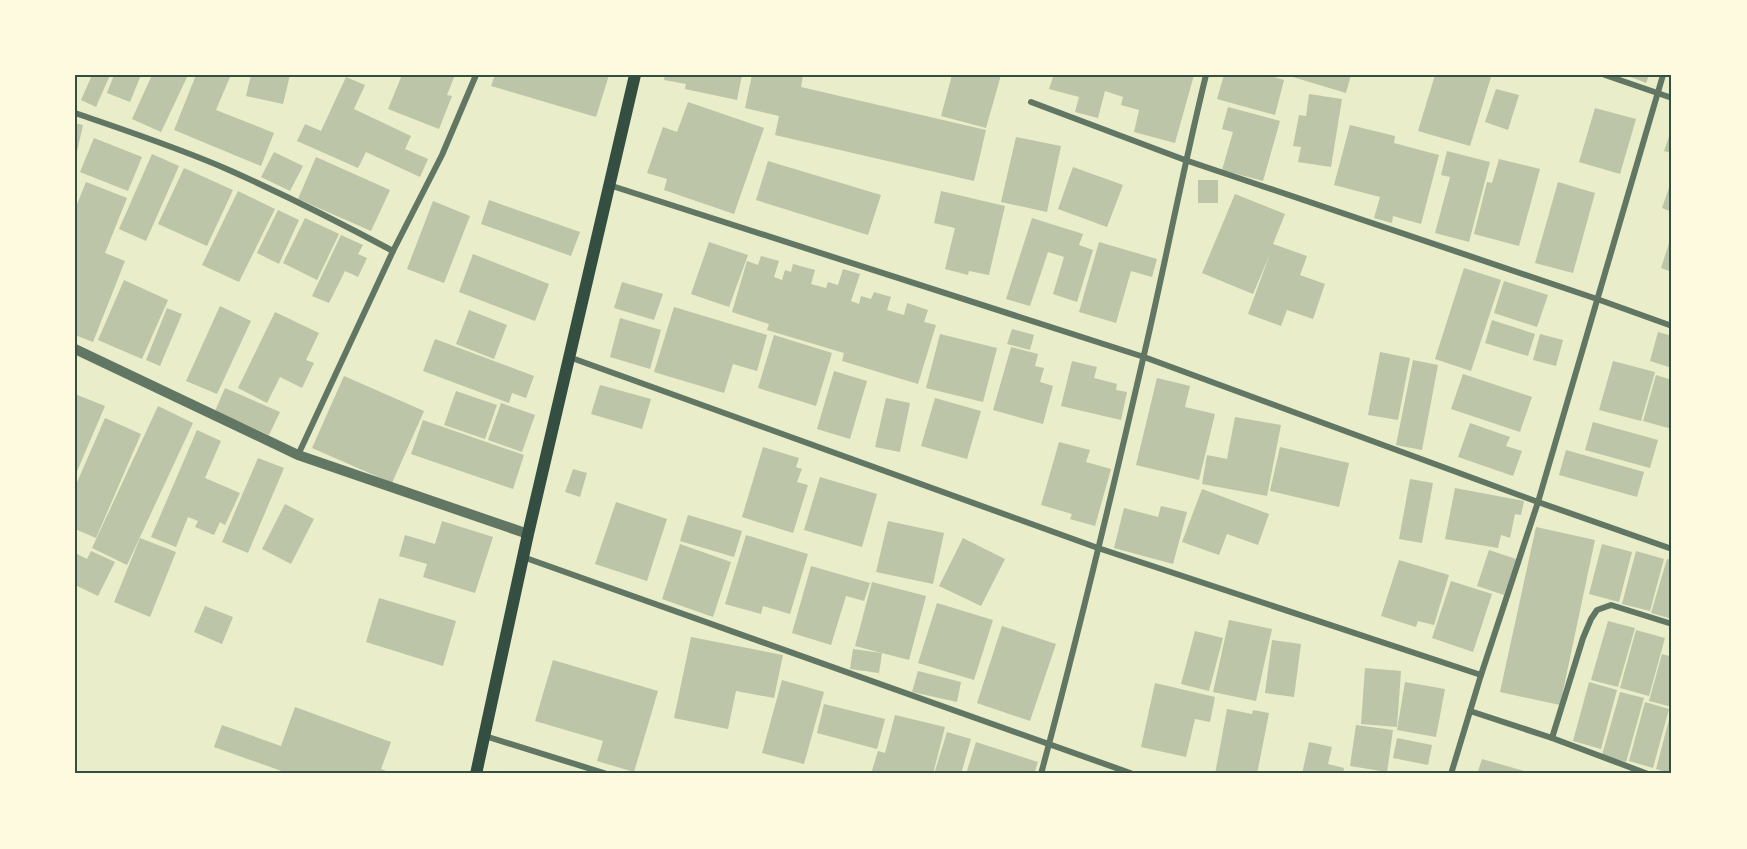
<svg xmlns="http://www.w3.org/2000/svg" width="1747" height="849" viewBox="0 0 1747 849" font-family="Manrope,sans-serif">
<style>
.building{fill:#bcc5a7}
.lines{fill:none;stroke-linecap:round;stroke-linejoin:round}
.minor{stroke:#617663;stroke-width:6}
.tertiary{stroke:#617663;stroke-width:10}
.secondary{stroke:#344e41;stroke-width:12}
.neatline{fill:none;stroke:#344e41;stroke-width:2}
</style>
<rect width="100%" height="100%" fill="#e9edc9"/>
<g class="building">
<path d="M92 75H110L96 107 81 100Z"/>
<path d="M114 75H141L130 102 107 93Z"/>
<path d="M152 75H188L161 132 132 119Z"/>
<path d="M196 75H225L230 77 216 110 274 133 261 166 174 130Z"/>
<path d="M251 75H290L283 104 246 96Z"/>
<path d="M402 75H455L447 95 452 96 439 129 388 109Z"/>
<path d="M495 75H609L596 117 491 86Z"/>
<path d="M665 75H742L737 100 685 89 686 84 664 80Z"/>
<path d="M752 75H803L801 87 986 130 974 181 775 135 779 116 745 108Z"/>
<path d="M952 75H1001L986 128 941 116Z"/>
<path d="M1048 75H1194L1175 143 1134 132 1139 110 1121 105 1123 97 1105 91 1098 118 1075 112 1079 97 1049 89 1053 77Z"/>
<path d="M1224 75H1268L1284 80 1275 115 1217 99Z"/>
<path d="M1286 75H1351L1346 93Z"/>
<path d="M1435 75H1483L1491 77 1470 146 1418 131Z"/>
<path d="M1626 75H1649L1646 83Z"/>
<path d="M346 77 365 85 354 109 411 136 405 149 428 159 420 177 366 152 358 168 297 141 305 124 321 131Z"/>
<path d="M1496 89 1519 95 1508 130 1485 122Z"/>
<path d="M1309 94 1342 99 1331 167 1298 162 1301 147 1293 146 1299 115 1306 116Z"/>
<path d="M688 102 764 128 734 214 664 190 667 179 647 173 663 127 677 132Z"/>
<path d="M1228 107 1280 121 1263 181 1222 170 1233 132 1222 129Z"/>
<path d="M1595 108 1636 119 1620 174 1579 162Z"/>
<path d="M75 123 83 125 76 156H75Z"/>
<path d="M1350 125 1395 136 1394 143 1439 155 1421 224 1393 216 1392 223 1374 218 1380 197 1334 185Z"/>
<path d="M1672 128V153L1664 151Z"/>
<path d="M1016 137 1061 146 1047 212 1001 202Z"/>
<path d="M94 138 142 157 128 191 80 172Z"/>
<path d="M1447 151 1490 162 1469 242 1435 233 1450 177 1441 175Z"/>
<path d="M274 152 303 166 290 191 261 177Z"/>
<path d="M152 154 179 166 146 241 119 229Z"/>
<path d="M316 157 390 190 371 231 298 199Z"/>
<path d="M1499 159 1540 169 1519 246 1474 234 1487 182 1492 183Z"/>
<path d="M768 161 881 195 868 235 756 200Z"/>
<path d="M1073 167 1123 185 1107 227 1058 209Z"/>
<path d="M184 168 233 190 207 246 158 224Z"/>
<path d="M1672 179V212L1662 208Z"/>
<rect x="1198" y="180" width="20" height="23"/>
<path d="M86 182 127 198 105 253 125 261 93 342 75 335V209Z"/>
<path d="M1558 182 1595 193 1573 273 1535 263Z"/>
<path d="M238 191 275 209 239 282 202 265Z"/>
<path d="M941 191 1005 206 989 275 969 271 968 275 945 269 955 228 934 223Z"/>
<path d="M1235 194 1285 214 1273 244 1307 256 1300 275 1325 284 1313 319 1287 310 1281 326 1248 314 1270 254 1253 294 1202 273Z"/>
<path d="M489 200 580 232 571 256 481 224Z"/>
<path d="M433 201 470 216 444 283 407 269Z"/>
<path d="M278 210 299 220 279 264 257 253Z"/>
<path d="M305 218 339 234 317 280 283 263Z"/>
<path d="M1032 218 1083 234 1079 245 1093 250 1077 302 1053 294 1064 257 1048 252 1030 306 1006 299Z"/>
<path d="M1672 234V272L1661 268Z"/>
<path d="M341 235 363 245 358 254 367 258 358 277 345 271 329 303 312 296Z"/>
<path d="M709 242 748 255 729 307 691 294Z"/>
<path d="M1099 242 1157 259 1152 277 1131 271 1116 323 1079 312Z"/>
<path d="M473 254 549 284 535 321 459 292Z"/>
<path d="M761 256 779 261 774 277 782 280 785 270 791 272 793 264 815 270 811 284 826 288 828 282 838 285 843 269 860 274 851 301 859 304 861 296 871 299 874 292 891 297 887 310 904 315 907 303 928 310 924 322 936 325 918 384 842 361 844 353 767 330 769 324 732 312 747 261 758 265Z"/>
<path d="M1464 268 1501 280 1471 371 1435 359Z"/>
<path d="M124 280 168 300 142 359 98 340Z"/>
<path d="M1504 281 1548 295 1537 327 1494 313Z"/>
<path d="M622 282 663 294 654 320 614 308Z"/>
<path d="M220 306 251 321 217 394 186 381Z"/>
<path d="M674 307 767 335 757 371 733 364 724 393 654 372Z"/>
<path d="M167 308 182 314 160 366 146 360Z"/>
<path d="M469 310 507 325 494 359 456 344Z"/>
<path d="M275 312 319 333 306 360 314 363 302 388 280 377 267 403 238 388Z"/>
<path d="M620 318 661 330 650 369 610 357Z"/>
<path d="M1492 320 1535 334 1528 356 1485 343Z"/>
<path d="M1012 329 1034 335 1030 350 1007 344Z"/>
<path d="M1658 332 1672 336V368L1650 361Z"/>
<path d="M940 334 997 348 983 402 926 388Z"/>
<path d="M1540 334 1563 340 1556 366 1533 360Z"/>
<path d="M774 335 832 353 816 406 758 388Z"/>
<path d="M435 339 534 376 526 398 512 393 509 403 423 371Z"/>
<path d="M1011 347 1038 354 1035 366 1044 368 1040 382 1053 386 1043 424 993 410Z"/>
<path d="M1380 352 1410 358 1398 420 1368 415Z"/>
<path d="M1413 360 1438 365 1422 450 1396 445Z"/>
<path d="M1072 361 1097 367 1094 378 1117 384 1116 390 1127 392 1121 420 1061 406Z"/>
<path d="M1613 361 1655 372 1641 421 1599 410Z"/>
<path d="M834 371 867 381 850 439 817 429Z"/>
<path d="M1463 374 1532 397 1520 432 1451 409Z"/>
<path d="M1656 375 1672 380V429L1643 421Z"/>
<path d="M344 376 424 411 392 483 312 448Z"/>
<path d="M1157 378 1190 386 1185 407 1215 414 1199 480 1136 465Z"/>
<path d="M600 385 651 399 642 429 591 414Z"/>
<path d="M225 388 280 412 269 435 215 411Z"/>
<path d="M456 391 497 405 485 439 444 425Z"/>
<path d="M75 394 105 406 75 476Z"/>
<path d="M886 398 910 403 900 452 875 447Z"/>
<path d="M935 398 981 411 967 459 921 446Z"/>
<path d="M501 403 535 415 522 452 488 440Z"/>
<path d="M158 406 193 423 127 565 92 548Z"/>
<path d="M1235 417 1281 425 1267 496 1202 484 1207 455 1227 459Z"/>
<path d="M105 418 141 434 96 538 75 529V487Z"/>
<path d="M423 420 524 455 513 489 411 454Z"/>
<path d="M1593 422 1658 440 1650 468 1585 450Z"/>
<path d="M1470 423 1510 437 1506 446 1522 451 1513 476 1458 457Z"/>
<path d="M197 430 221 441 205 478 240 493 225 525 220 522 214 535 195 527 198 521 188 517 176 547 151 537Z"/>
<path d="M1059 442 1090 450 1086 462 1111 469 1095 526 1070 519 1072 514 1041 505Z"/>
<path d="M763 447 799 458 796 467 802 469 797 482 808 485 793 533 742 517Z"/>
<path d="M1280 447 1349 463 1339 507 1270 491Z"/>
<path d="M1566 450 1644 472 1637 497 1559 475Z"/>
<path d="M258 458 284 468 248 553 222 542Z"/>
<path d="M573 469 587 473 580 497 565 492Z"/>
<path d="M820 477 877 494 862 547 804 530Z"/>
<path d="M1410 479 1433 483 1422 543 1399 539Z"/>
<path d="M1455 488 1524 501 1521 515 1515 514 1510 538 1501 535 1498 548 1445 539Z"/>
<path d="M1202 489 1269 514 1258 545 1227 534 1219 555 1182 542Z"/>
<path d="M616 502 667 519 647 581 595 564Z"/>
<path d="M285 504 314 519 291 564 262 549Z"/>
<path d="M1161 506 1187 512 1173 564 1114 548 1124 508 1158 517Z"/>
<path d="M688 515 742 531 734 557 680 541Z"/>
<path d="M442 521 493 537 475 593 423 577 427 564 399 556 405 535 435 544Z"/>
<path d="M888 521 944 533 933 584 876 572Z"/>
<path d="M1536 527 1595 540 1560 705 1500 692Z"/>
<path d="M746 535 808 554 790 614 763 606 761 614 725 604Z"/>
<path d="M140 538 176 552 150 617 114 602Z"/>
<path d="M963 538 1005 559 981 606 939 586Z"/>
<path d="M680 544 731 562 713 617 662 599Z"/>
<path d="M1602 544 1632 552 1619 602 1589 594Z"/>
<path d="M1489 550 1516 559 1504 595 1477 586Z"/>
<path d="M91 551 115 562 98 596 75 585V553L87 559Z"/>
<path d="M1636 551 1664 559 1650 611 1622 604Z"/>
<path d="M1667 559 1672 560V619L1651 613Z"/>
<path d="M1399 560 1449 575 1434 625 1418 621 1416 627 1381 616Z"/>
<path d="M811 566 870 583 864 601 846 596 831 645 792 633Z"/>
<path d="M1451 581 1492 594 1473 652 1432 638Z"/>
<path d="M872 582 926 596 909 660 855 646Z"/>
<path d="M379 598 456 621 443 666 366 642Z"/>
<path d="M937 603 993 620 974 680 918 663Z"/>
<path d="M205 606 233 617 222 644 194 632Z"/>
<path d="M1229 620 1272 629 1256 701 1213 692Z"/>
<path d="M1608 621 1635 628 1618 687 1591 680Z"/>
<path d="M1002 626 1056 644 1030 721 977 703Z"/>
<path d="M1636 630 1665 638 1649 696 1620 688Z"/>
<path d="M1195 631 1223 638 1209 691 1181 684Z"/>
<path d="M691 637 783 655 774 698 736 691 728 729 674 718Z"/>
<path d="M1272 640 1301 644 1294 697 1265 693Z"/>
<path d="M853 649 882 653 879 673 850 669Z"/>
<path d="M1662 654 1672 657V707L1649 701Z"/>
<path d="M553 660 658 691 634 772 597 761 603 741 535 721Z"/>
<path d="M1365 668 1401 671 1397 727 1361 724Z"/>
<path d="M918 671 961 682 957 702 912 692Z"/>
<path d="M782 680 824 692 804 764 762 753Z"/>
<path d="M1405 682 1445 689 1436 737 1397 730Z"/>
<path d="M1589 682 1617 690 1601 749 1573 741Z"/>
<path d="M1155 683 1215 697 1210 722 1195 719 1186 757 1141 747Z"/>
<path d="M1620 692 1644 698 1626 762 1602 755Z"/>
<path d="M1645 702 1669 709 1653 768 1629 761Z"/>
<path d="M824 704 885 719 877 749 817 733Z"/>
<path d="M295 707 391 742 381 769 394 774H290L214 747 222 725 281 746Z"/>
<path d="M1227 709 1252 714 1253 710 1269 713 1257 774H1215Z"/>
<path d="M1671 712H1672V774L1656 769Z"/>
<path d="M895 715 945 727 933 774H871L878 751 885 753Z"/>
<path d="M1356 725 1393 730 1387 772 1350 766Z"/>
<path d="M947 732 971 739 961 774H934Z"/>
<path d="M1397 738 1432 745 1428 765 1393 758Z"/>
<path d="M976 742 1038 762 1034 774H966Z"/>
<path d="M1309 742 1332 747 1328 764 1344 768 1343 774H1302Z"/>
<path d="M1482 759 1531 773V774H1477Z"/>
</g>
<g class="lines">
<g class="minor">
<path d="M1605 75 1672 98"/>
<path d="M1031 102 1185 160 1597 299 1672 326"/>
<path d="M75 113C127 131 179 148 229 170 285 195 339 222 393 251"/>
<path d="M609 185 1144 357 1538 502 1672 549"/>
<path d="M569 357 1098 548 1481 675"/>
<path d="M298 455 393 251 442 155 476 75"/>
<path d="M523 557 1133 774"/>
<path d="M1470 711 1552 738 1648 774"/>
<path d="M485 736 607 774"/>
<path d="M1552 738 1583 638 1591 619 1597 610 1611 605 1672 624"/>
<path d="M1041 774C1078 636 1111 498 1143 359 1165 265 1183 169 1206 75"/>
<path d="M1451 774 1481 675 1538 502 1663 75"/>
</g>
<path class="tertiary" d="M75 349 298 455 528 534"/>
<path class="secondary" d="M476 774 528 534 635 75"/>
</g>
<rect width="1747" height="849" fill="none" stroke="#fefae0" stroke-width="153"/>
<rect x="76" y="76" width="1594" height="696" class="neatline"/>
</svg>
